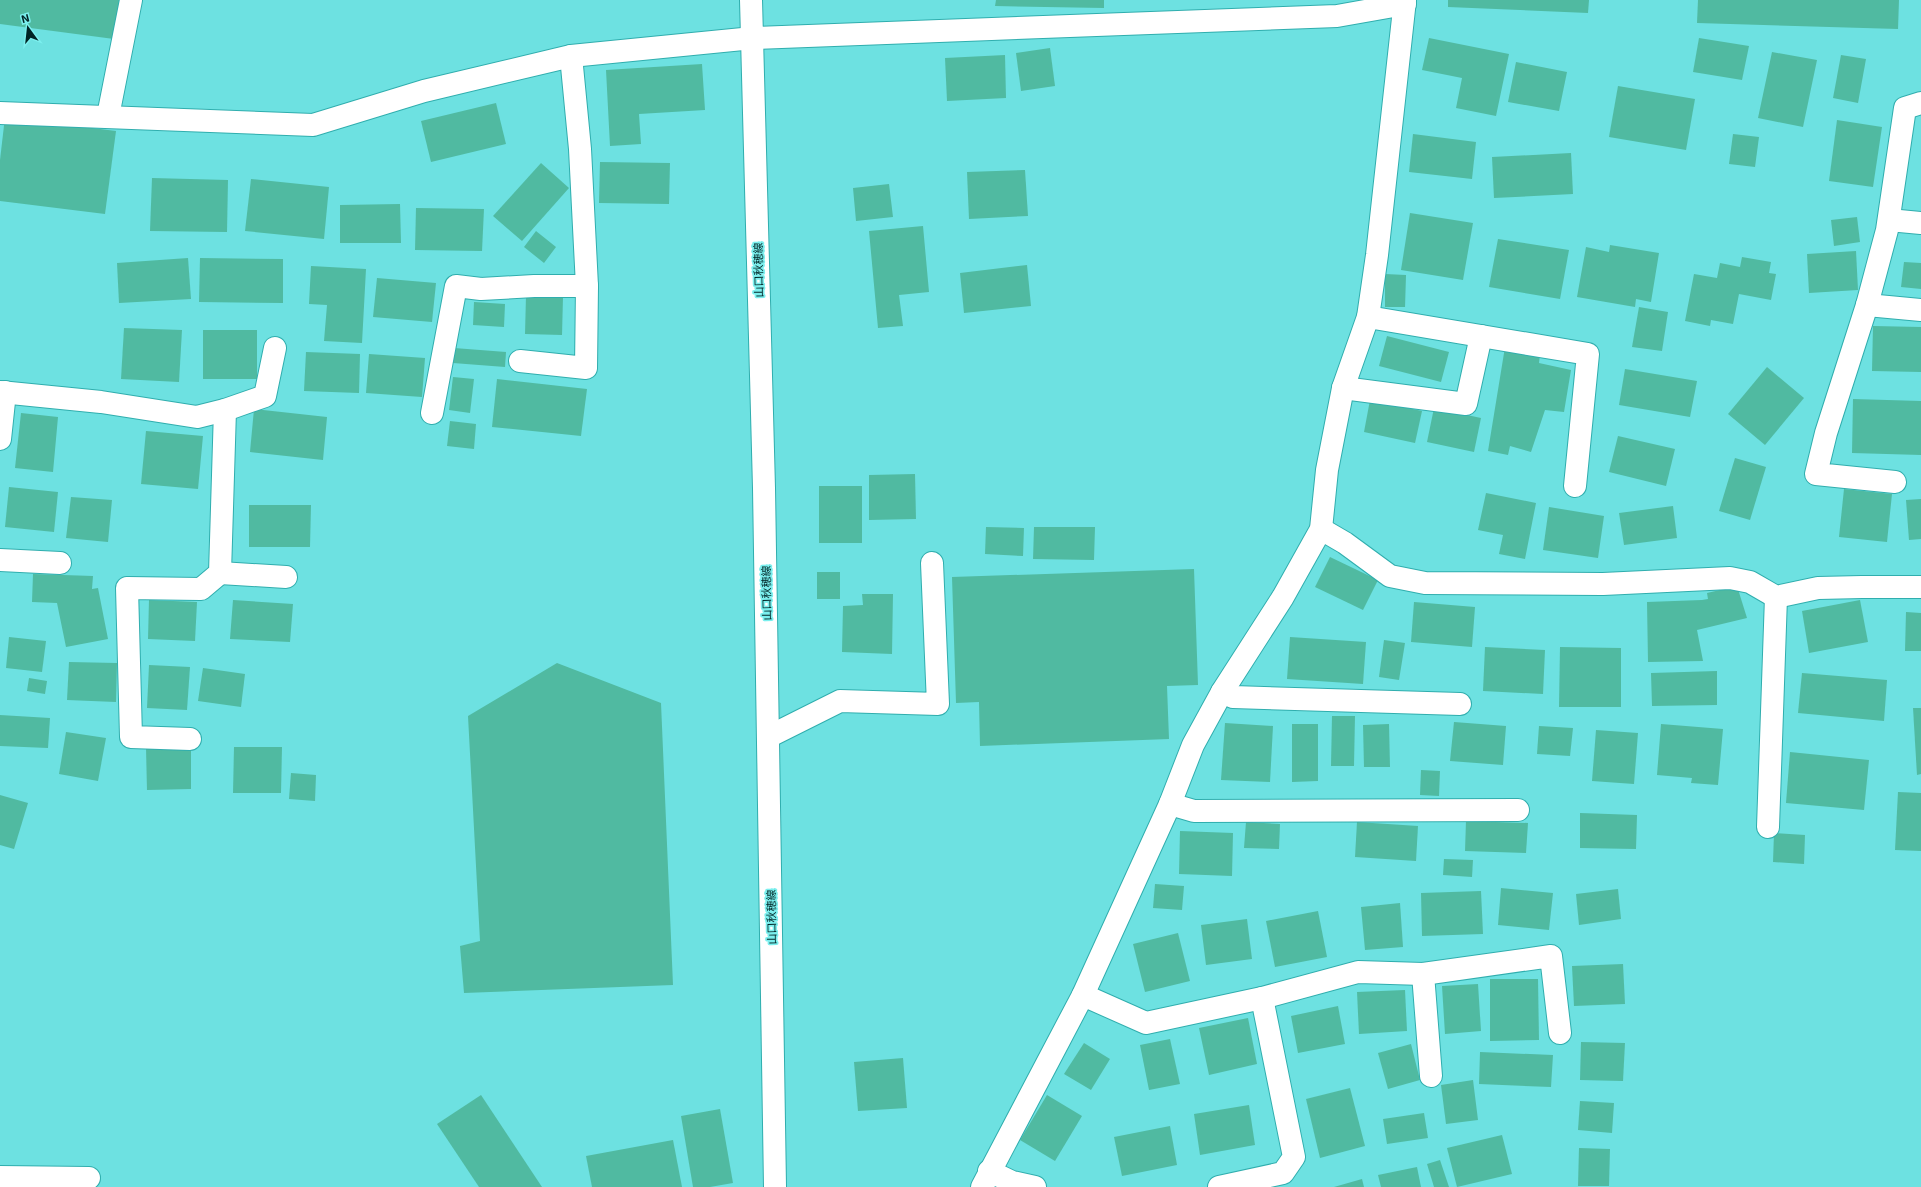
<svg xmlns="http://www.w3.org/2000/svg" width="1921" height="1187" viewBox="0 0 1921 1187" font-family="'Exo 2','Noto Sans JP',sans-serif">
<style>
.building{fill:#50baa1}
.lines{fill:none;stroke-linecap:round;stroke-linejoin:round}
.minor-casing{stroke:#30aeae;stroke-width:24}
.secondary-casing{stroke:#30aeae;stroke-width:24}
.minor{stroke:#fff;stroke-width:22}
.secondary{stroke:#fff;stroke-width:22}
.labels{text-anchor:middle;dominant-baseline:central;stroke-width:3.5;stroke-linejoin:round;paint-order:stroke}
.street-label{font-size:11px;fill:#002425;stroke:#7befee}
</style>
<rect width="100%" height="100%" fill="#6de1e1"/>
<g class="building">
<path d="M0 0H119L114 39 0 24Z"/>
<path d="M996 0H1104V8L995 6Z"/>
<path d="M1448 0H1589L1588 13 1448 7Z"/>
<path d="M1698 0H1899L1898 29 1697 23Z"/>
<path d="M1429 38 1509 54 1496 116 1456 108 1462 78 1422 70Z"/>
<path d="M1699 38 1749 46 1742 80 1693 72Z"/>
<path d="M1050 48 1055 86 1021 91 1016 53Z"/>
<path d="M1772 52 1817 60 1803 127 1758 118Z"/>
<path d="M1005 55 1006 98 947 101 945 58Z"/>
<path d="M1841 55 1866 59 1858 103 1833 98Z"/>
<path d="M1516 62 1567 72 1559 111 1508 102Z"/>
<path d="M702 64 705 110 639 114 641 144 610 146 606 70Z"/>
<path d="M1618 86 1695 99 1686 150 1609 137Z"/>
<path d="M496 103 506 144 431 162 421 121Z"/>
<path d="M5 117 116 131 105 214 0 201V160Z"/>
<path d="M1837 120 1882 127 1873 187 1829 181Z"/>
<path d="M1413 134 1476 142 1472 179 1409 172Z"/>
<path d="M1733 134 1759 137 1755 167 1729 164Z"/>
<path d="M1571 153 1573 194 1494 198 1492 157Z"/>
<path d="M600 162 670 163 669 204 599 203Z"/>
<path d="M541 163 569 188 522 241 493 216Z"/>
<path d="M1025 170 1028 216 969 219 967 172Z"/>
<path d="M152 178 228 180 227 232 150 231Z"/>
<path d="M251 179 329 187 324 239 245 231Z"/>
<path d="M889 184 893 217 856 221 853 188Z"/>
<path d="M400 204 401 243H340V205Z"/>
<path d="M416 208 484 209 482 251 415 250Z"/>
<path d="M1410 213 1473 223 1463 280 1401 270Z"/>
<path d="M1857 217 1860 242 1834 246 1831 220Z"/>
<path d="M923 226 929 292 899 295 903 326 878 328 869 231Z"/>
<path d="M536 231 556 247 544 263 524 247Z"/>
<path d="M1498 239 1569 250 1560 299 1489 287Z"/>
<path d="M1610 245 1659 253 1651 302 1636 299 1635 307 1577 297 1586 247 1609 252Z"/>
<path d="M1856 251 1858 290 1809 293 1807 254Z"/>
<path d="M1742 257 1771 262 1769 273 1776 274 1771 300 1739 294 1733 324 1711 320 1710 326 1685 321 1694 274 1717 278 1720 263 1740 267Z"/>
<path d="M188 258 191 299 119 303 117 263Z"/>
<path d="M200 258 283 259V303L199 302Z"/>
<path d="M1904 262 1921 263V289L1901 287Z"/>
<path d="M1027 265 1031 306 964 313 960 273Z"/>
<path d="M311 266 366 269 362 343 324 341 327 305 309 304Z"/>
<path d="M1385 274 1406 275 1405 307H1385Z"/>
<path d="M377 278 436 283 432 322 373 317Z"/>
<path d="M526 296 563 297 562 335 525 334Z"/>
<path d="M474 302 505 304 504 327 473 325Z"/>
<path d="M1639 307 1668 312 1662 351 1632 347Z"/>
<path d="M1873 326 1921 327V372L1872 371Z"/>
<path d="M124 328 182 330 179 382 121 379Z"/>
<rect x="203" y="330" width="54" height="49"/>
<path d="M1387 336 1449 352 1441 382 1379 366Z"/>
<path d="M1505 347 1540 354 1539 363 1571 370 1564 412 1545 410 1531 452 1510 446 1508 455 1488 451Z"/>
<path d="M454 348 506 352 505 367 453 363Z"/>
<path d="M306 352 360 354 359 393 304 391Z"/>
<path d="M369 354 425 358 422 397 366 393Z"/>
<path d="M1767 367 1804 398 1765 445 1728 414Z"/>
<path d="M1625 369 1697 381 1690 417 1619 405Z"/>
<path d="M453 377 474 379 470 413 449 410Z"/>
<path d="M497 379 587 389 581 436 492 427Z"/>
<path d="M1853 399 1921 401V455L1852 453Z"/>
<path d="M1370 400 1422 411 1415 443 1364 432Z"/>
<path d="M1434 408 1481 418 1474 452 1427 442Z"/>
<path d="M254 409 327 417 323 460 250 452Z"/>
<path d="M21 413 58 417 53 472 15 468Z"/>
<path d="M450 421 476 424 474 449 447 446Z"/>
<path d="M146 431 203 436 198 489 141 484Z"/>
<path d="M1618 436 1675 449 1666 486 1609 472Z"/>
<path d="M1735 458 1766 467 1750 520 1719 511Z"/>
<path d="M915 474 916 519 869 520V475Z"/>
<rect x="819" y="486" width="43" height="57"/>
<path d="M9 487 58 492 54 532 5 527Z"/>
<path d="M1844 489 1892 494 1887 542 1839 537Z"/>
<path d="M1486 493 1536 503 1525 559 1499 554 1503 535 1478 530Z"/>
<path d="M71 497 112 500 108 542 66 538Z"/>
<path d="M1921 499V539L1909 540 1906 500Z"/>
<path d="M249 505H311L310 547H249Z"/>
<path d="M1673 506 1677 538 1624 545 1619 513Z"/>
<path d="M1549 507 1604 516 1598 558 1543 550Z"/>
<path d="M986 527 1024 528 1023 556 985 554Z"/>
<path d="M1034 527H1095L1094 560 1033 559Z"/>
<path d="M1330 557 1378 580 1363 610 1315 587Z"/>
<path d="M1194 569 1198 685 1167 686 1169 739 980 746 979 702 956 703 952 577Z"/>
<rect x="817" y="572" width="23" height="27"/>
<path d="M33 574 93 576 92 589 98 588 108 639 66 647 57 603 32 602Z"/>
<path d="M1737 586 1747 618 1697 630 1703 661 1648 662 1647 602 1702 600 1708 599 1707 593Z"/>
<path d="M862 594H893L892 654 842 652 843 606 863 605Z"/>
<path d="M149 600 197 602 195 641 148 639Z"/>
<path d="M233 600 293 604 290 642 230 639Z"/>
<path d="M1860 600 1868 642 1809 653 1802 611Z"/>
<path d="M1414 602 1475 607 1472 647 1411 642Z"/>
<path d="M1906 612 1921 613V651H1905Z"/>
<path d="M9 637 46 641 42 672 6 668Z"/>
<path d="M1290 637 1366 642 1363 684 1287 679Z"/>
<path d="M1384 640 1405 643 1399 680 1379 677Z"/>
<path d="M1485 647 1545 650 1543 694 1483 691Z"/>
<path d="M1560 647 1621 648V707H1559Z"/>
<path d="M69 662 117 663 116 702 67 700Z"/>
<path d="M557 663 661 703 673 985 464 993 460 946 480 941 468 716Z"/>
<path d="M149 665 190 667 187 710 147 708Z"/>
<path d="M203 668 245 674 241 707 198 701Z"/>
<path d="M1717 671V705L1652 706 1651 673Z"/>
<path d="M1802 673 1887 680 1884 721 1798 713Z"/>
<path d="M29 678 47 681 45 694 27 691Z"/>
<path d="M1913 708H1921V774L1917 775Z"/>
<path d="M0 715 50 718 48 748 0 746Z"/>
<path d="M1332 716H1355L1354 766H1331Z"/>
<path d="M1454 722 1506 726 1503 765 1450 761Z"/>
<path d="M1225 723 1273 726 1270 782 1221 780Z"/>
<path d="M1292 724H1318V781L1292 782Z"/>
<path d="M1389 724 1390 767H1364L1363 725Z"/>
<path d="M1661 724 1723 729 1718 785 1691 783 1692 778 1657 775Z"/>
<path d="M1539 726 1573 728 1570 756 1537 754Z"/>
<path d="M1596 730 1638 733 1634 784 1592 781Z"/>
<path d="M66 732 106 738 98 781 59 774Z"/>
<path d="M191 747V789L147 790 146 748Z"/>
<path d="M234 747H282L281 793H233Z"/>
<path d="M1790 752 1869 760 1864 810 1786 803Z"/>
<path d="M1421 770 1440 771 1439 796 1420 795Z"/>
<path d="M291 773 316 775 315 801 289 799Z"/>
<path d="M1898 792 1921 793V851L1895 850Z"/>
<path d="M0 795 28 803 14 849 0 845Z"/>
<path d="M1580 813 1637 815 1636 849 1580 848Z"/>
<path d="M1466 821 1528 823 1526 853 1465 851Z"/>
<path d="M1246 822 1280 824 1279 849 1244 848Z"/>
<path d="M1357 822 1418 826 1416 861 1355 857Z"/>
<path d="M1180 831 1233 833 1232 876 1179 874Z"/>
<path d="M1774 833 1805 835 1804 864 1773 862Z"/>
<path d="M1444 859 1473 860 1472 877 1443 875Z"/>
<path d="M1155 884 1184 886 1182 910 1153 908Z"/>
<path d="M1501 888 1553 893 1549 930 1498 925Z"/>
<path d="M1618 889 1621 919 1579 925 1576 894Z"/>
<path d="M1481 891 1483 934 1422 936 1421 893Z"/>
<path d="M1400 903 1403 947 1365 950 1361 907Z"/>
<path d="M1318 911 1327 957 1275 967 1266 921Z"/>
<path d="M1247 919 1252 959 1206 965 1201 925Z"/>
<path d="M1178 933 1190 981 1145 992 1133 944Z"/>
<path d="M1623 964 1625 1004 1574 1006 1572 966Z"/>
<path d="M1490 979H1538L1539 1040 1490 1041Z"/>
<path d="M1478 984 1481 1031 1445 1034 1442 986Z"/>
<path d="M1405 990 1407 1031 1359 1034 1357 992Z"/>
<path d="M1338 1006 1345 1044 1298 1053 1291 1016Z"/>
<path d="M1248 1018 1257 1064 1209 1075 1199 1028Z"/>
<path d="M1170 1039 1180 1084 1149 1090 1140 1045Z"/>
<path d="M1581 1042 1625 1043 1623 1081 1580 1080Z"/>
<path d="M1084 1043 1110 1059 1091 1090 1064 1074Z"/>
<path d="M1411 1044 1420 1080 1388 1089 1378 1053Z"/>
<path d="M1480 1052 1553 1055 1551 1087 1479 1084Z"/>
<path d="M903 1058 907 1108 858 1111 854 1062Z"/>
<path d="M1473 1080 1478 1120 1446 1124 1441 1085Z"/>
<path d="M1350 1088 1365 1146 1320 1158 1306 1099Z"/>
<path d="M481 1095 542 1187H479L437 1124Z"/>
<path d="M1047 1095 1082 1116 1055 1161 1020 1140Z"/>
<path d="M1580 1101 1614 1103 1612 1133 1578 1130Z"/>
<path d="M1249 1105 1255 1145 1200 1155 1194 1114Z"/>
<path d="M720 1109 733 1183 710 1187H693L681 1116Z"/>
<path d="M1424 1113 1428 1138 1387 1144 1383 1119Z"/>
<path d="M1170 1126 1177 1165 1122 1176 1114 1137Z"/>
<path d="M1502 1135 1512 1174 1457 1187 1447 1148Z"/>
<path d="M673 1140 682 1187H592L586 1156Z"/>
<path d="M1579 1148 1610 1149 1609 1186H1578Z"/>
<path d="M1440 1160 1449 1187H1434L1427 1164Z"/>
<path d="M1417 1167 1421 1187H1381L1378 1175Z"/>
<path d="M1362 1179 1364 1187H1334Z"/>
</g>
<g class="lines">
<defs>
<g id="minor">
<path d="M0 113 313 125 424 91 571 56 753 38 1337 16 1405 4"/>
<path d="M108 116 131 0"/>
<path d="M1889 220 1921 223"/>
<path d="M1867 305 1921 310"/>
<path d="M1368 317 1588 354 1575 486"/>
<path d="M520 361 586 368 587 286"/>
<path d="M1343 388 1466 404 1481 336"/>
<path d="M0 392 101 402 197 417 225 410 265 396 275 348"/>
<path d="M432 413 456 286 481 289 534 286H587L580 149 571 56"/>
<path d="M0 439 5 392"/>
<path d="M1895 482 1816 474 1826 433 1867 305 1887 230 1905 108 1921 103"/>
<path d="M1321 529 1345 543 1390 576 1425 583 1603 584 1730 578 1750 582 1776 597 1818 588 1862 587H1921"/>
<path d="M0 560 60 563"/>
<path d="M220 573 286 577"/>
<path d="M1222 692 1233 697 1460 704"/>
<path d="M768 737 840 701 938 704 932 563"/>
<path d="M190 739 131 737 127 588 201 589 220 573 225 410"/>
<path d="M1170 804 1194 811 1518 810"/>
<path d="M1768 827 1776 597"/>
<path d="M1423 974 1431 1076"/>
<path d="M1083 995 1146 1023 1262 998 1358 972 1423 974 1551 956 1560 1033"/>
<path d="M989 1171 1012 1182 1035 1187"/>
<path d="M0 1177 89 1178"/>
<path d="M982 1187 1083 995 1170 804 1193 745 1222 692 1283 597 1321 529 1327 470 1343 388 1368 317 1377 255 1405 0"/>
<path d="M1219 1187 1283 1173 1294 1157 1262 998"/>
</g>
<path id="secondary" d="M751 0 764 488 775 1187"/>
</defs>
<use href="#minor" class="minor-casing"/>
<use href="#secondary" class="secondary-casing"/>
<use href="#minor" class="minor"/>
<use href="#secondary" class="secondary"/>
</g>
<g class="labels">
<g class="street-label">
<text transform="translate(758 270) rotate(-91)">山口秋穂線</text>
<text transform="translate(766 593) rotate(-91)">山口秋穂線</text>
<text transform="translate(771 917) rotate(-91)">山口秋穂線</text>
</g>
</g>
<g transform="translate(28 28) rotate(345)" stroke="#7befee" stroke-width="3" paint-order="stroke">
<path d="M0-3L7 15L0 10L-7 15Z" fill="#002425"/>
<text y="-6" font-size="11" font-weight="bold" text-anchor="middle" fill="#002425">N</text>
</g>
</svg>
